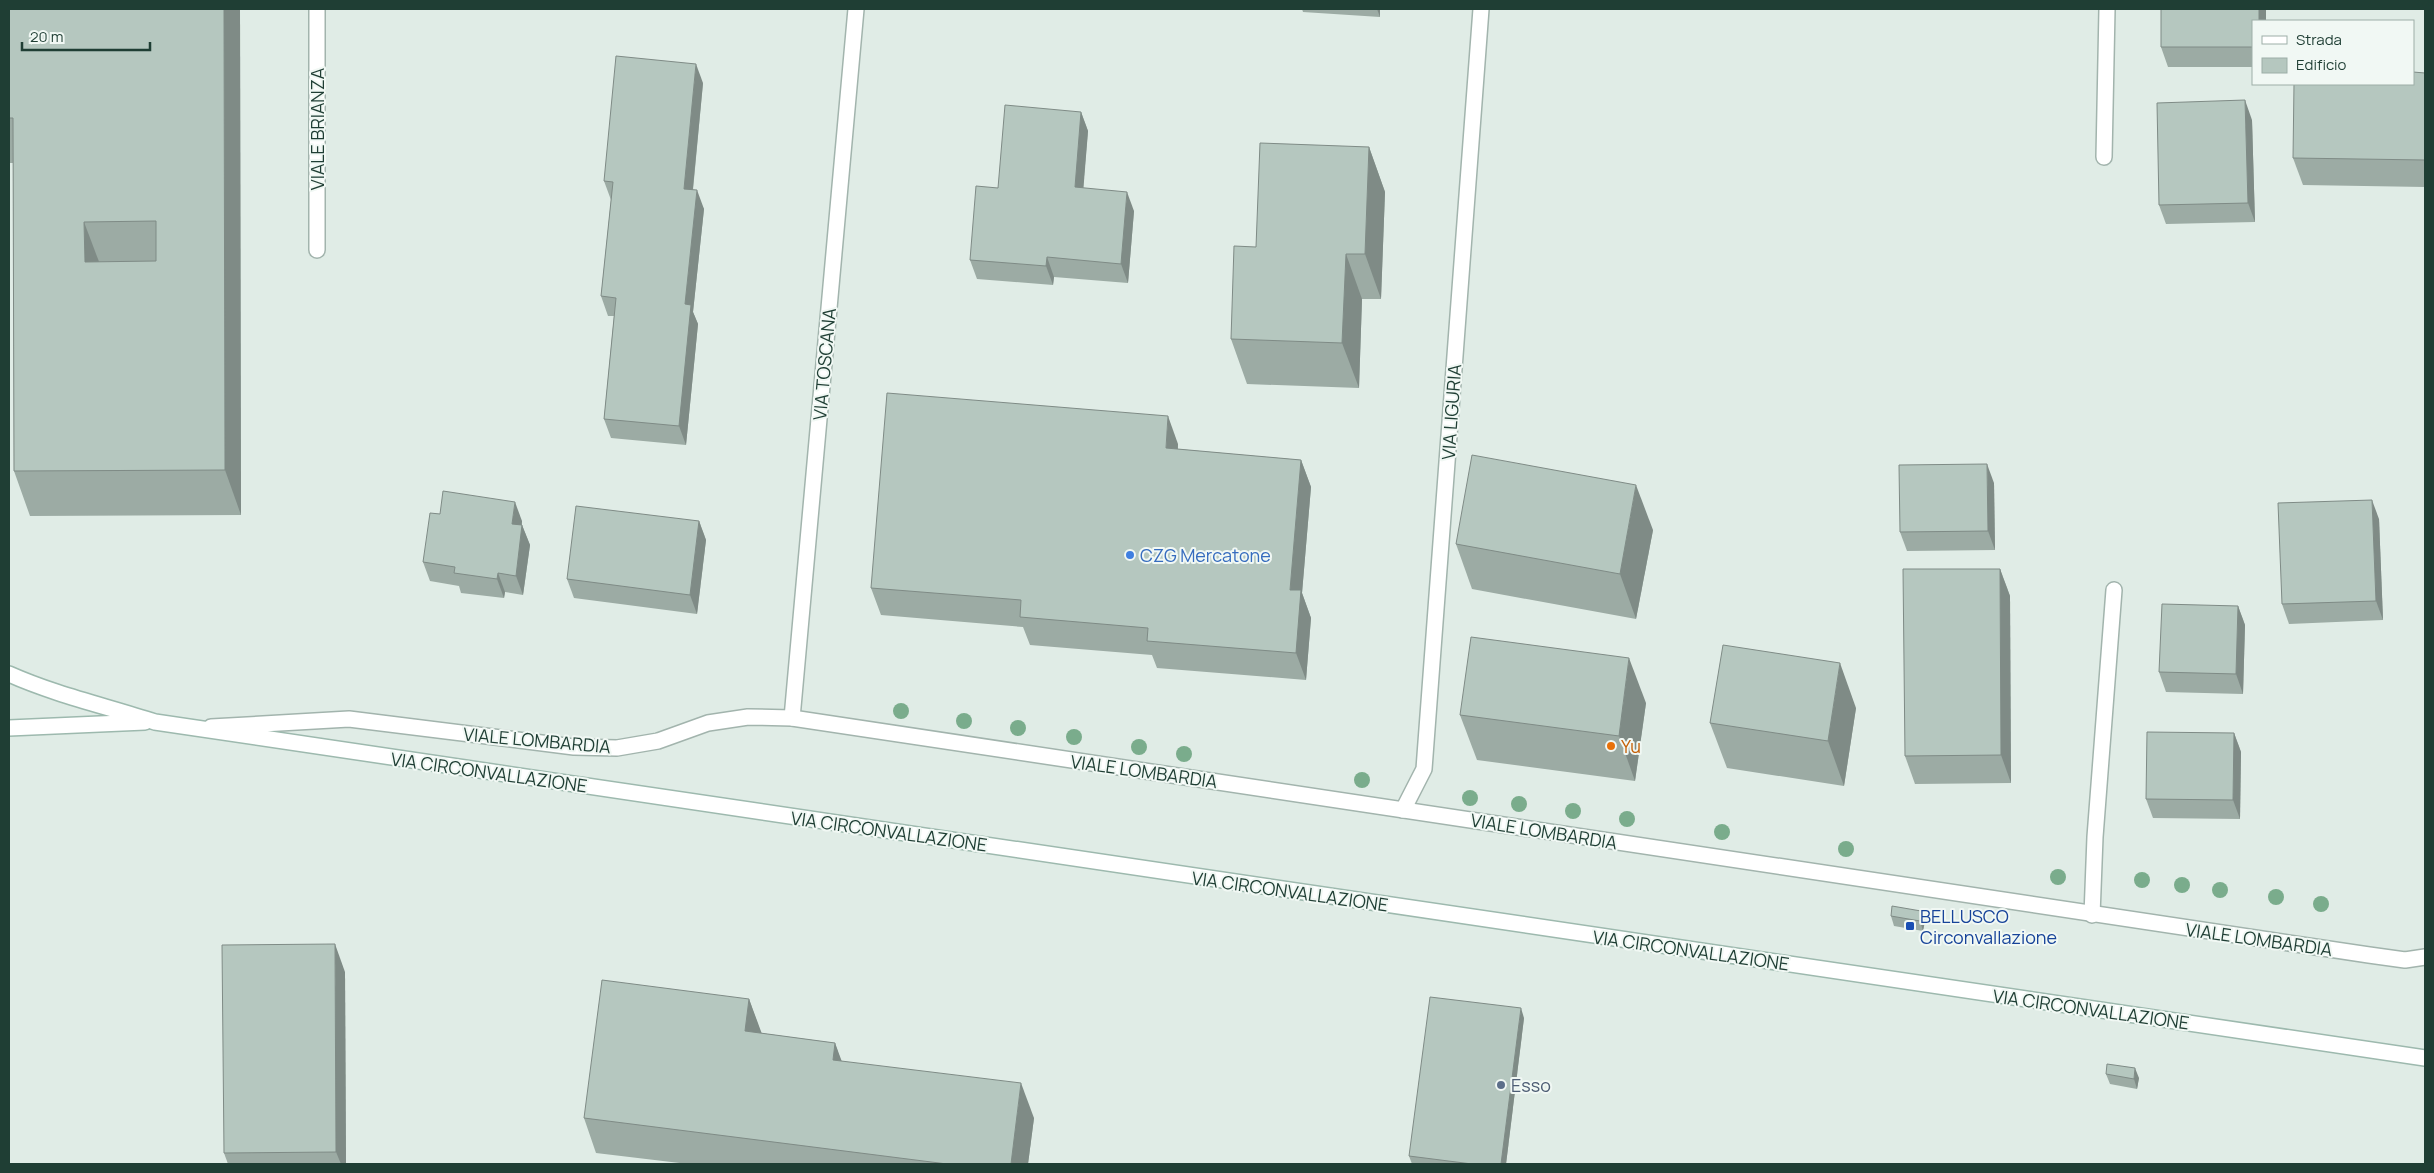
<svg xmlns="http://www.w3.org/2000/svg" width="2434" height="1173" viewBox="0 0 2434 1173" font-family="Manrope,sans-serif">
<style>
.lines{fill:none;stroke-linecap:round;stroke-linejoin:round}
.street-casing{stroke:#a2b4ad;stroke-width:18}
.secondary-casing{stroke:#9db9ae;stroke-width:18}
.street{stroke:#fff;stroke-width:15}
.secondary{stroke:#fff;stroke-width:15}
.tree{fill:#7aac8c}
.wall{fill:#9caba4}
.shaded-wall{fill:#7f8b86}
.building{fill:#b5c7bf;stroke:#7f8b86;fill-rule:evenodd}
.shop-dot{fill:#3f7fe0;stroke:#f1f8f4;stroke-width:2}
.food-dot{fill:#e8710a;stroke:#f1f8f4;stroke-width:2}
.transit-dot{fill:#1a4fb4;stroke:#f1f8f4;stroke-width:2}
.service-dot{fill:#5c6f8a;stroke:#f1f8f4;stroke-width:2}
.labels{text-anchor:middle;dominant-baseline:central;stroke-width:4;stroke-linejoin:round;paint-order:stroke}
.street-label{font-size:18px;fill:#1f3e34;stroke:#f1f8f4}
.shop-label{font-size:18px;fill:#366cbe;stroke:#f1f8f4;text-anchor:start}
.food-label{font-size:18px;fill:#c56008;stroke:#f1f8f4;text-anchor:start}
.transit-label{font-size:18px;fill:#164399;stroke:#f1f8f4;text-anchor:start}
.service-label{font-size:18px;fill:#4e5e75;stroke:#f1f8f4;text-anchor:start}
</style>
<rect width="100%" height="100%" fill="#e0ece6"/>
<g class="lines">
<defs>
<g id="street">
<path d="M317 9V250"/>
<path d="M2104 157 2107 9"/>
<path d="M792 718 856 9"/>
<path d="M211 727 349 719 574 747 617 748 658 741 708 723 748 717 792 718 2369 955 2405 960 2425 957"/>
<path d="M1403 810 1424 769 1481 9"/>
<path d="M2092 915 2095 837 2114 590"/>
</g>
<g id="secondary">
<path d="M9 674C56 695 106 706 155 722L2425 1058"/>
<path d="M9 728 145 722"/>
</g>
</defs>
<use href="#street" class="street-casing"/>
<use href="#secondary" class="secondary-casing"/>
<use href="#street" class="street"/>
<use href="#secondary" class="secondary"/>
</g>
<g class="tree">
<circle cx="901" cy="711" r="8"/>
<circle cx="964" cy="721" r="8"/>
<circle cx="1018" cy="728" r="8"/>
<circle cx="1074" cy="737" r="8"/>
<circle cx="1139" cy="747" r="8"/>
<circle cx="1184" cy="754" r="8"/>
<circle cx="1362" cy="780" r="8"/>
<circle cx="1470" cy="798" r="8"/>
<circle cx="1519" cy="804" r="8"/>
<circle cx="1573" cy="811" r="8"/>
<circle cx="1627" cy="819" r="8"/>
<circle cx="1722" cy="832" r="8"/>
<circle cx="1846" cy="849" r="8"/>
<circle cx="2058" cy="877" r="8"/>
<circle cx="2142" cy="880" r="8"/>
<circle cx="2182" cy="885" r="8"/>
<circle cx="2220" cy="890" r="8"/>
<circle cx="2276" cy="897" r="8"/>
<circle cx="2321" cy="904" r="8"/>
</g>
<g class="wall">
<path d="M9 9H240L241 515 30 516 14 471 13 163H9Z"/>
<path d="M1302 9H1380V17L1303 12Z"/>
<path d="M2161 9H2266V21H2253V67H2168L2161 47Z"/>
<path d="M2425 73V187L2303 185 2293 158Z"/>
<path d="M703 83 693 190 704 209 693 312 698 324 686 445 611 438 604 419 614 316H608L601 296 611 200 604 181Z"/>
<path d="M1081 112 1088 131 1083 188 1134 211 1128 283 1054 277 1053 285 977 279 970 260 998 188Z"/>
<path d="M2252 120 2255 222 2166 224 2159 205Z"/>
<path d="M1369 147 1385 192 1381 299H1362L1359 388 1247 384 1231 339 1256 247Z"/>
<path d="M1178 444V449L1301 460 1311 487 1302 593 1311 618 1306 680 1157 668 1152 655 1030 645 1023 627 881 615 871 588Z"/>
<path d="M1994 483 1995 550 1907 551 1900 532Z"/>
<path d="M440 514 522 521V525L530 545 523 595 505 592 504 598 461 593 459 586 430 581 423 562Z"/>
<path d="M2379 519 2383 620 2289 624 2282 604Z"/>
<path d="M699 521 706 540 697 614 574 598 567 579Z"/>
<path d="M1653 530 1636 619 1472 589 1456 544Z"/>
<path d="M2000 569 2010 596 2011 783 1915 784 1905 756Z"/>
<path d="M2238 606 2245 625 2243 694 2166 692 2159 672Z"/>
<path d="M1646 703 1635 781 1477 760 1460 715Z"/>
<path d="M1856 708 1844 786 1727 768 1710 723Z"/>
<path d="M2234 733 2241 752 2240 819 2153 818 2146 799Z"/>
<path d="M1921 911 1925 921 1923 931 1894 926 1891 916Z"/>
<path d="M345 972 346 1164H228L224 1153Z"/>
<path d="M749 999 761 1033 835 1043 841 1061 1034 1118 1028 1164H688L596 1153 584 1118Z"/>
<path d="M1524 1018 1506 1164H1412L1409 1156Z"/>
<path d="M2106 1074 2139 1078 2137 1089 2110 1084Z"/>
</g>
<g class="shaded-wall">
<path d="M224 9H240L241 515 225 470Z"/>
<path d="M1377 9H1380V17Z"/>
<rect x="2259" y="9" width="7" height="12"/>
<path d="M696 64 703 83 691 208 684 189Z"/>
<path d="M2245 100 2252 120 2255 222 2248 203Z"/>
<path d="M1081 112 1088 131 1082 206 1075 187Z"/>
<path d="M1369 147 1385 192 1381 299 1365 254Z"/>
<path d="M697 190 704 209 693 312 698 324 686 445 679 426 685 304Z"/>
<path d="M1127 192 1134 211 1128 283 1121 264Z"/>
<path d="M84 222 101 267 85 262Z"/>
<path d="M1346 254 1362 299 1359 388 1342 343Z"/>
<path d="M1047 257 1054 277 1053 285 1046 266Z"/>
<path d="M1168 416 1178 444 1176 476 1166 448Z"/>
<path d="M1301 460 1311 487 1302 593 1311 618 1306 680 1296 653 1290 590Z"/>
<path d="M1987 464 1994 483 1995 550 1988 531Z"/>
<path d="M1636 485 1653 530 1636 619 1620 574Z"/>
<path d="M2372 500 2379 519 2383 620 2376 601Z"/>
<path d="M515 502 522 521 519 543 512 524Z"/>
<path d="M699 521 706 540 697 614 690 595Z"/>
<path d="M522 525 530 545 523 595 516 576Z"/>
<path d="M2000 569 2010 596 2011 783 2001 755Z"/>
<path d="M498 573 505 592 504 598 497 579Z"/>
<path d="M2238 606 2245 625 2243 694 2236 674Z"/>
<path d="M1629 658 1646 703 1635 781 1619 736Z"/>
<path d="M1840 663 1856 708 1844 786 1828 741Z"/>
<path d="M2234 733 2241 752 2240 819 2233 800Z"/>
<path d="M1921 911 1925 921 1923 931 1920 921Z"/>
<path d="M335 944 345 972 346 1164H341L336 1152Z"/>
<path d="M749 999 762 1034 745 1031Z"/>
<path d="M1521 1008 1524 1018 1506 1164H1501Z"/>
<path d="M835 1043 848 1078 833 1060Z"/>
<path d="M2135 1068 2139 1078 2137 1089 2134 1079Z"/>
<path d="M1021 1083 1034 1118 1028 1164H1011Z"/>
</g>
<g class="building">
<path d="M9 9H224L225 470 14 471 13 118H9ZM156 221V261L85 262 84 222Z"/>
<path d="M2161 9H2259V21H2253V47H2161Z"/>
<path d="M616 56 696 64 684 189 697 190 685 304 691 305 679 426 604 419 616 298 601 296 613 182 604 181Z"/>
<path d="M2413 72 2425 73V160L2293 158 2294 84H2413Z"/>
<path d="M2245 100 2248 203 2159 205 2157 103Z"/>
<path d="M1005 105 1081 112 1075 187 1127 192 1121 264 1047 257 1046 266 970 260 976 186 998 188Z"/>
<path d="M1260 143 1369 147 1365 254H1346L1342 343 1231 339 1234 246 1256 247Z"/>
<path d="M887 393 1168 416 1166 448 1301 460 1290 590H1301L1296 653 1147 641 1148 628 1020 617 1021 600 871 588Z"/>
<path d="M1472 455 1636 485 1620 574 1456 544Z"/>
<path d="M1987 464 1988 531 1900 532 1899 465Z"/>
<path d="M443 491 515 502 512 524 522 525 516 576 498 573 497 579 454 573 455 567 423 562 430 513 440 514Z"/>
<path d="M2372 500 2376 601 2282 604 2278 503Z"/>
<path d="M576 506 699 521 690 595 567 579Z"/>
<path d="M1903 569H2000L2001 755 1905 756Z"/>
<path d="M2162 604 2238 606 2236 674 2159 672Z"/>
<path d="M1471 637 1629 658 1619 736 1460 715Z"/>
<path d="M1723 645 1840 663 1828 741 1710 723Z"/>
<path d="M2147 732 2234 733 2233 800 2146 799Z"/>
<path d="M1892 906 1921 911 1920 921 1891 916Z"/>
<path d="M335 944 336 1152 224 1153 222 945Z"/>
<path d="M602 980 749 999 745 1031 835 1043 833 1060 1021 1083 1011 1164H947L584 1118Z"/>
<path d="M1430 997 1521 1008 1501 1164H1472L1409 1156Z"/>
<path d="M2107 1064 2135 1068 2134 1079 2106 1074Z"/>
</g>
<circle class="shop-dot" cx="1130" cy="555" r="5"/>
<circle class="food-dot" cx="1611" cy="746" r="5"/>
<rect class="transit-dot" x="1905" y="921" width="10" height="10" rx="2.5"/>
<circle class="service-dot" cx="1501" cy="1085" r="5"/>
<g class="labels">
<g class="street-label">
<text transform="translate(317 129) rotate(-90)">VIALE BRIANZA</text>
<text transform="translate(824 364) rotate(-85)">VIA TOSCANA</text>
<text transform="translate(1451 412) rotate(-86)">VIA LIGURIA</text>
<text transform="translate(537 740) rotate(5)">VIALE LOMBARDIA</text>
<text transform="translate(1144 771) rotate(8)">VIALE LOMBARDIA</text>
<text transform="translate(489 772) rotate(8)">VIA CIRCONVALLAZIONE</text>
<text transform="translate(889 831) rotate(8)">VIA CIRCONVALLAZIONE</text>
<text transform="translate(1544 831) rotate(9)">VIALE LOMBARDIA</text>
<text transform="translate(1290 891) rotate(8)">VIA CIRCONVALLAZIONE</text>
<text transform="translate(2259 939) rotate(8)">VIALE LOMBARDIA</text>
<text transform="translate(1691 950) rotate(8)">VIA CIRCONVALLAZIONE</text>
<text transform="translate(2091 1009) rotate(8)">VIA CIRCONVALLAZIONE</text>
</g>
<g class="shop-label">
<text x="1140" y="555">CZG Mercatone</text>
</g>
<g class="food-label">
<text x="1621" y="746">Yu</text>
</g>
<g class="transit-label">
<text x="1920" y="916">BELLUSCO<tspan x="1920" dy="21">Circonvallazione</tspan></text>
</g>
<g class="service-label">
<text x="1511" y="1085">Esso</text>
</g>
</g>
<rect width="2434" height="1173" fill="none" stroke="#1f3e34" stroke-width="20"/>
<rect x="2252" y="20" width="162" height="65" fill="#f1f8f4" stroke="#9daea7"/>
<rect x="2262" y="36" width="25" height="8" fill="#ffffff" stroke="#9daea7"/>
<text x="2296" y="45" font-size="15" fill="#1f3e34">Strada</text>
<rect x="2262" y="58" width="25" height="15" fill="#b5c7bf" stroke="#9daea7"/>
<text x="2296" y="70" font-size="15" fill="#1f3e34">Edificio</text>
<path d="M22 42v8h128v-8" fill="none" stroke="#1f3e34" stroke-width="2.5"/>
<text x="30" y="42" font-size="15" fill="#1f3e34" stroke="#f1f8f4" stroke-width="4" paint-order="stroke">20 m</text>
</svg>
